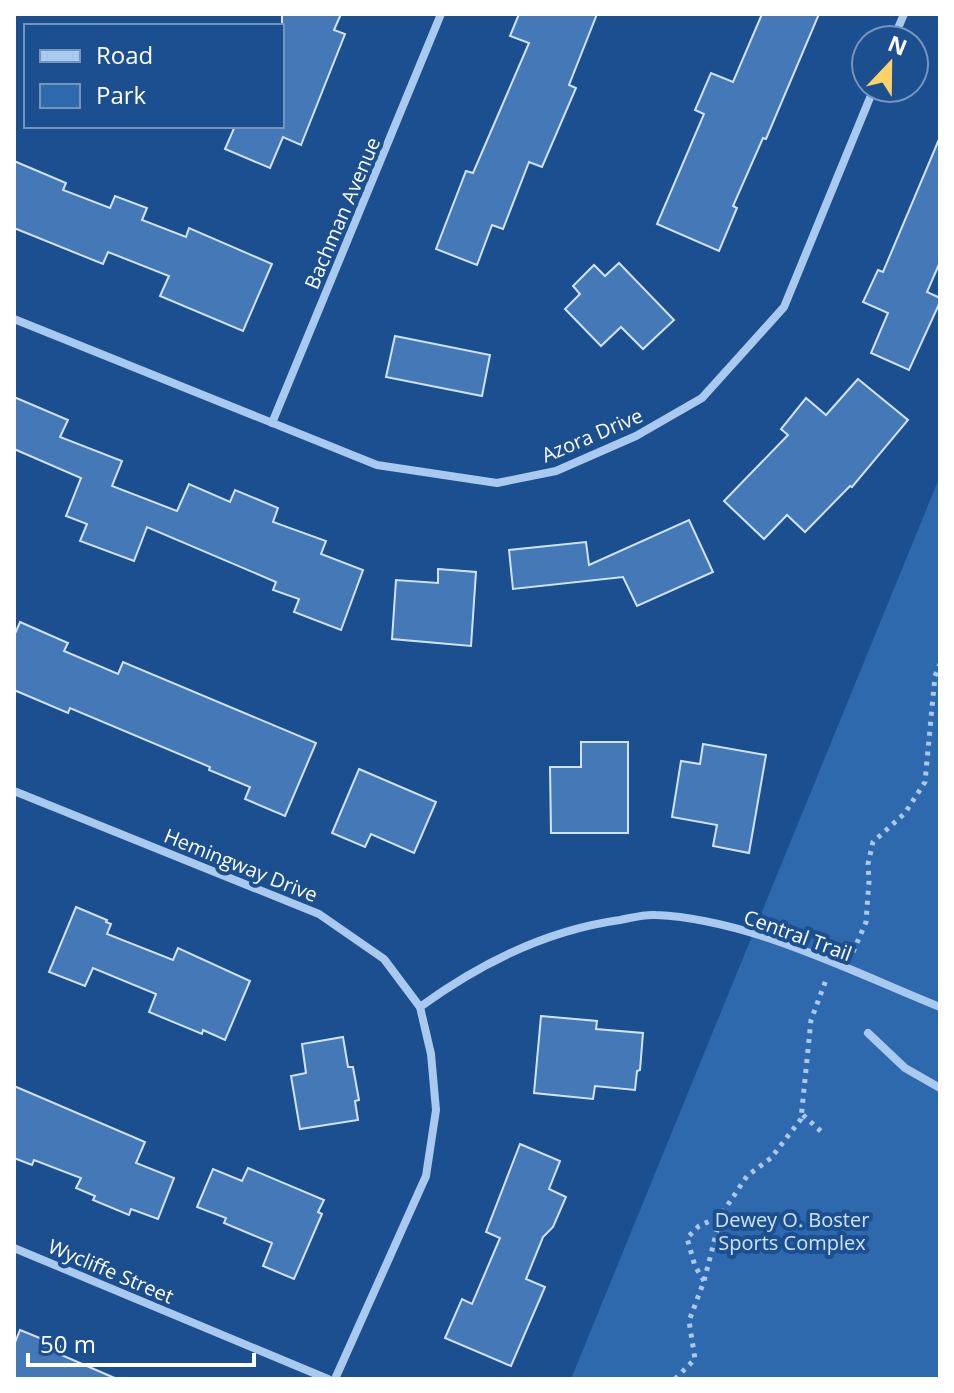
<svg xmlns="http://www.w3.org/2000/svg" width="954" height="1393" viewBox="0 0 954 1393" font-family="'Open Sans',sans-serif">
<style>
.green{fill:#2e69ad}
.building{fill:#4478b7;stroke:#cfe3fa;stroke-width:2}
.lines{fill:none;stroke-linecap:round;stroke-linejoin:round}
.path{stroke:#a9c9ee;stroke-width:5;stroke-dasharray:4 6;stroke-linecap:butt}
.street{stroke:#a9c9ee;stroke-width:8}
.labels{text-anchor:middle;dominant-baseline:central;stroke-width:8;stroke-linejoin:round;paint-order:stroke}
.street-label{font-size:20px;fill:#fff;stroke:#1b4f8f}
.park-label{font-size:20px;fill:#cfe3fa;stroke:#1b4f8f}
</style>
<rect width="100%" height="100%" fill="#1b4f8f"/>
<path class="green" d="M940 476V1379H571Z"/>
<g class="building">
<path d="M282 14H341L334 30 345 34 301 145 283 137 270 168 225 149 235 126H282Z"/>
<path d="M519 14H597L569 85 576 88 542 167 529 162 503 229 492 225 477 265 436 249 466 171 473 173 529 43 510 36Z"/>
<path d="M762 14H819L766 139 763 138 733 206 737 208 719 251 657 224 704 114 695 110 711 73 733 82Z"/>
<path d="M940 137V262L927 292 940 298V302L909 370 871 353 888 313 863 302 878 270 883 272Z"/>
<path d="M14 161 66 183 63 190 110 208 115 196 147 208 142 220 186 237 189 228 272 264 243 331 160 296 169 276 108 252 103 264 14 228Z"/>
<path d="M619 263 674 320 643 349 621 327 601 346 565 309 580 294 573 286 594 265 605 276Z"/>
<path d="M395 336 490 355 482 396 386 377Z"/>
<path d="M858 379 908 420 852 487 850 486 805 532 787 515 764 539 724 501 788 435 781 429 806 398 826 415Z"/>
<path d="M14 397 68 420 60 437 122 461 112 486 177 511 189 484 230 502 235 490 278 508 273 522 326 541 321 554 363 570 341 630 294 612 299 599 273 590 276 582 147 527 134 561 80 541 87 524 66 516 81 478 14 449Z"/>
<path d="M689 520 713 572 637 606 623 577 513 589 509 550 586 542 589 565Z"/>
<path d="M438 569 476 572 471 646 392 639 396 580 438 583Z"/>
<path d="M20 622 68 643 64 651 118 674 123 662 316 743 285 816 245 799 250 787 209 770 210 767 70 708 68 713 14 690V636Z"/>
<path d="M581 742H628V833H551L550 767H581Z"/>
<path d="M703 744 766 755 749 853 713 846 717 825 672 817 681 761 700 764Z"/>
<path d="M359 769 436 802 414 853 371 834 365 847 332 833Z"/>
<path d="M76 907 107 920 106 922 111 924 107 934 173 960 178 948 250 981 225 1040 203 1030 202 1034 149 1012 156 994 93 968 85 986 49 972Z"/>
<path d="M541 1016 597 1021 596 1029 643 1033 640 1070 637 1071 635 1090 595 1086 593 1099 534 1093Z"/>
<path d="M343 1037 348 1067H353L359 1100 355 1101 358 1120 300 1129 291 1076 306 1073 302 1044Z"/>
<path d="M14 1086 145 1142 136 1163 174 1178 158 1219 131 1209 129 1215 93 1200 95 1196 76 1188 81 1178 34 1160 32 1165 14 1158Z"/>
<path d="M520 1144 560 1161 549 1189 566 1197 553 1227 543 1237 526 1279 545 1287 511 1366 445 1338 462 1299 472 1304 500 1238 486 1232Z"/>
<path d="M248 1168 324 1200 318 1212 322 1214 294 1279 263 1266 272 1243 224 1223 226 1218 197 1207 213 1169 242 1181Z"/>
<path d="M20 1330 62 1347 59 1354 117 1379H14V1345Z"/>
</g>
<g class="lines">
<g class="path">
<path d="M853 952 866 922 869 881 868 864 873 842 905 813 925 782 935 676 940 664"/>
<path d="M803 1115 825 1135"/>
<path d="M704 1281 695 1266 687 1238 699 1226 721 1216"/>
<path d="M675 1379 695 1359 689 1321 704 1281 721 1215 747 1176 771 1158 801 1119 811 1020 826 980"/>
</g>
<g class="street">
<path d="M893 40 904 14"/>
<path d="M14 319 377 465 497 483 556 471 636 436 702 398 784 307 874 88"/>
<path d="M272 423 441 14"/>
<path d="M14 791 319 914 384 959 420 1007 431 1054 436 1110 426 1176 335 1379"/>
<path d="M420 1007C479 964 547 930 620 920 631 918 644 914 656 915 750 919 853 972 940 1007"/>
<path d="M868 1033 905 1068 940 1088"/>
<path d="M14 1248 328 1379"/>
</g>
</g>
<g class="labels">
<g class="street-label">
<text transform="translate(342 213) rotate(-67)">Bachman Avenue</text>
<text transform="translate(592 435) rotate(-23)">Azora Drive</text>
<text transform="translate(241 865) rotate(22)">Hemingway Drive</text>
<text transform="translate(798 935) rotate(20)">Central Trail</text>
<text transform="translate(111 1271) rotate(23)">Wycliffe Street</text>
</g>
<g class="park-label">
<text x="792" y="1219">Dewey O. Boster<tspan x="792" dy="23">Sports Complex</tspan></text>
</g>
</g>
<rect width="954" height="1393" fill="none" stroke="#ffffff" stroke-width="32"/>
<rect x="24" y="24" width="260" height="104" fill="#1b4f8f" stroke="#7695bc" stroke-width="2"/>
<rect x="40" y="50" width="40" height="12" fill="#a9c9ee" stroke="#7695bc" stroke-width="2"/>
<text x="96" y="64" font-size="24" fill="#ffffff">Road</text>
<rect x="40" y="84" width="40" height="24" fill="#2e69ad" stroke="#7695bc" stroke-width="2"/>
<text x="96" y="104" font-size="24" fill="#ffffff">Park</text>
<g transform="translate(890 64) rotate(22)"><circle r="38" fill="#1b4f8f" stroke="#7695bc" stroke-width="2"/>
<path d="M0-6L14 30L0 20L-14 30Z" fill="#ffd166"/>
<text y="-12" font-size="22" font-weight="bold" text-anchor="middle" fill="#ffffff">N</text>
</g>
<path d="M28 1353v12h226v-12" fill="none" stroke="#ffffff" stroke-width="4"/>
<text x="40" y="1353" font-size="24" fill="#ffffff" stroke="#1b4f8f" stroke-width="6" paint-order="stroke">50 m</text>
</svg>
